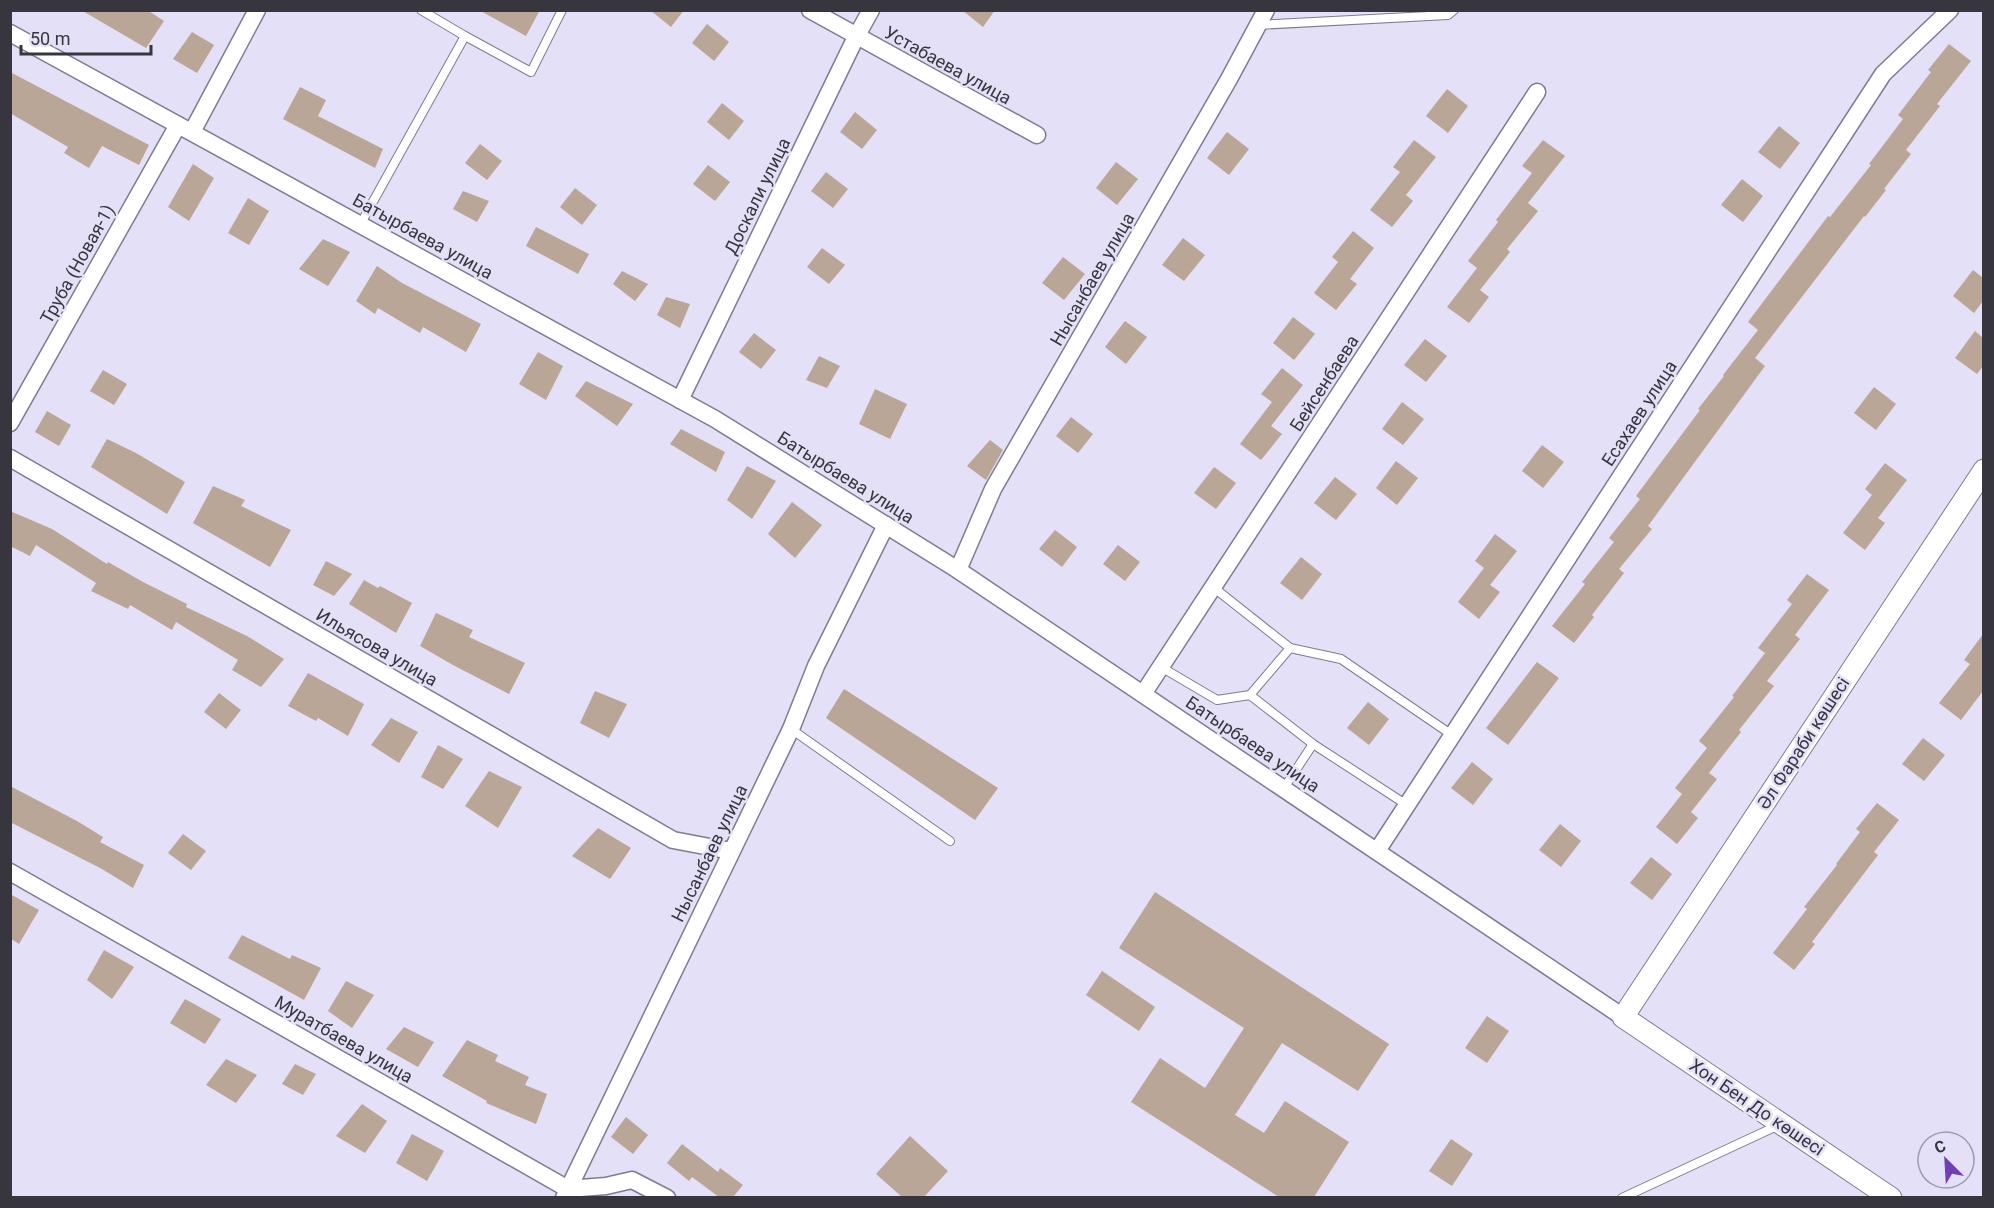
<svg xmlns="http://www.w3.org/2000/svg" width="1994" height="1208" viewBox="0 0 1994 1208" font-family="Roboto,sans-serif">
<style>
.building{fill:#b9a696}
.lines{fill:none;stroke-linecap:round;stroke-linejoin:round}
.service-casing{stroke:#7e7c90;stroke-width:10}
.minor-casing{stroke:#7e7c90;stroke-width:19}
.tertiary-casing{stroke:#7e7c90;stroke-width:23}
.service{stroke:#fff;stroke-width:8}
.minor{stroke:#fff;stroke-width:16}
.tertiary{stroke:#fff;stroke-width:21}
.labels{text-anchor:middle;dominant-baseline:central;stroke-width:5;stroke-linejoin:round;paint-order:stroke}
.street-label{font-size:18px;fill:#37363f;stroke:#e3e0f7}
</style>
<rect width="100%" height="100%" fill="#e3e0f7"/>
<g class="building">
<path d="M81 10H147L164 21 146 48Z"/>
<path d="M479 10H540L526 36Z"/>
<path d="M650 10H684L671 27Z"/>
<path d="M962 10H995L983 27Z"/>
<path d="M707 24 729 42 714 61 692 43Z"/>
<path d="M192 32 214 45 197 73 173 59Z"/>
<path d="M1949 44 1971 61 1937 104 1940 106 1906 150 1911 154 1884 189 1886 190 1865 217 1864 216 1755 358 1765 366 1648 526 1652 529 1619 569 1624 573 1592 615 1594 617 1574 643 1552 626 1585 584 1582 582 1614 542 1609 538 1640 499 1636 496 1700 410 1698 409 1724 376 1723 375 1758 330 1748 322 1828 216 1830 217 1871 165 1869 164 1903 119 1898 115 1931 72 1928 70Z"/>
<path d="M10 72 149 145 139 165 102 146 89 168 64 153 68 147 10 113Z"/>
<path d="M300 87 326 100 318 116 383 149 375 168 283 119Z"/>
<path d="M1447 89 1468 106 1448 133 1426 116Z"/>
<path d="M722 103 744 121 729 140 707 122Z"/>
<path d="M855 112 877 130 862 149 840 132Z"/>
<path d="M1779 126 1800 143 1780 169 1758 152Z"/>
<path d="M1227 132 1249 149 1229 175 1207 158Z"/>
<path d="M1414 140 1436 157 1406 195 1413 201 1392 227 1370 210 1400 172 1393 167Z"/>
<path d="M1543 140 1565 156 1528 203 1538 211 1507 249 1510 252 1480 290 1489 297 1469 323 1447 307 1477 268 1468 261 1498 222 1496 220 1532 173 1522 166Z"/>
<path d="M480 144 502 161 487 180 465 163Z"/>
<path d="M1116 162 1138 179 1117 205 1096 188Z"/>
<path d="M193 164 214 178 189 221 168 207Z"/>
<path d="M708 165 730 182 715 201 693 184Z"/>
<path d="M826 172 848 189 833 208 811 191Z"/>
<path d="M1742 179 1763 196 1743 222 1721 205Z"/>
<path d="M575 188 597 205 582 225 560 207Z"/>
<path d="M463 191 489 201 477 222 453 209Z"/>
<path d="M248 198 269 211 249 245 228 233Z"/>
<path d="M536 227 589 254 578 274 526 246Z"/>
<path d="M1353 231 1374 248 1350 279 1357 284 1336 310 1314 293 1338 262 1332 257Z"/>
<path d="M1183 238 1205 255 1184 281 1162 265Z"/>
<path d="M323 239 350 252 328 286 299 269Z"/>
<path d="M822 248 845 265 829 284 807 267Z"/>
<path d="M1063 257 1085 274 1064 300 1042 283Z"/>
<path d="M377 266 402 283 481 324 466 352 423 327 420 333 378 308 375 314 356 301Z"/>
<path d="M1973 270 1983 278V301L1974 313 1953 296Z"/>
<path d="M622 271 648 284 635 301 613 284Z"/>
<path d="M666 297 690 304 680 328 657 315Z"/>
<path d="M1293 317 1315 334 1294 360 1273 343Z"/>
<path d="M1125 321 1147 337 1126 364 1105 347Z"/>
<path d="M1975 331 1983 338V366L1977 374 1955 358Z"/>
<path d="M754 333 776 350 761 369 739 352Z"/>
<path d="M1425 339 1447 356 1426 382 1404 365Z"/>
<path d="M538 352 563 366 546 400 519 384Z"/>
<path d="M819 356 840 366 827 388 806 380Z"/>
<path d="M1282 368 1303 385 1271 426 1282 434 1261 460 1240 444 1272 402 1261 394Z"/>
<path d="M103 370 127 384 114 405 90 391Z"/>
<path d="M586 381 633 404 617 426 575 396Z"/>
<path d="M1874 387 1896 404 1876 430 1854 413Z"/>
<path d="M875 389 907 404 890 439 859 424Z"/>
<path d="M1402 402 1424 419 1403 445 1382 429Z"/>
<path d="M47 411 71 425 59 446 35 432Z"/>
<path d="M1071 417 1093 434 1078 453 1056 436Z"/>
<path d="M681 429 725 452 716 472 670 444Z"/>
<path d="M107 439 136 453 185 482 167 514 91 467Z"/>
<path d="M990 440 1003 450 986 480 967 466Z"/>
<path d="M1542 445 1564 462 1543 488 1522 471Z"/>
<path d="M1396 461 1418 478 1397 505 1376 488Z"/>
<path d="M1885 463 1907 480 1878 518 1885 523 1865 550 1843 533 1872 495 1865 489Z"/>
<path d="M747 466 776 481 752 519 727 500Z"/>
<path d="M1214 467 1236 483 1216 509 1194 493Z"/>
<path d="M1335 477 1357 494 1336 520 1314 503Z"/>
<path d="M213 486 245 500 241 506 291 530 270 567 193 523Z"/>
<path d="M792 502 822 525 795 558 768 534Z"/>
<path d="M10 511 52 529 107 564 108 562 143 582 187 604 186 607 247 636 284 659 261 687 232 670 238 660 176 622 172 630 130 605 128 609 91 591 96 583 36 545 30 556 10 546Z"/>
<path d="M1055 530 1077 547 1062 567 1039 549Z"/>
<path d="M1495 534 1517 551 1490 585 1500 592 1479 619 1458 602 1484 568 1475 561Z"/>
<path d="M1118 545 1140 562 1125 581 1103 564Z"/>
<path d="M1301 557 1322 574 1302 600 1280 583Z"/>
<path d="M326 561 352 574 334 596 313 585Z"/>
<path d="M1807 574 1829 590 1795 635 1800 639 1767 681 1774 686 1739 730 1741 732 1709 773 1717 779 1691 812 1698 818 1677 844 1656 827 1682 794 1675 788 1707 748 1699 741 1734 697 1732 696 1765 653 1758 648 1792 604 1787 600Z"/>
<path d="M364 580 378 588 380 586 412 603 396 633 349 604Z"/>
<path d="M436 613 473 630 469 637 525 663 509 694 453 665 420 646Z"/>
<path d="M1983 634V691L1961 720 1939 703 1970 664 1964 660Z"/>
<path d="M1537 662 1559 678 1508 745 1486 728Z"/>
<path d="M308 673 364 704 348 736 318 718 316 721 288 706Z"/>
<path d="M844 689 998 788 975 820 826 718Z"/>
<path d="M595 691 627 704 609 738 580 723Z"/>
<path d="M219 693 241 710 226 729 204 712Z"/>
<path d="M1368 702 1389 719 1369 745 1347 728Z"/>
<path d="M391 718 418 732 399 763 371 745Z"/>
<path d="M1923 738 1945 755 1924 781 1902 764Z"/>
<path d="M438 745 463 759 443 789 421 777Z"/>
<path d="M1472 762 1493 779 1473 805 1451 788Z"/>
<path d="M489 771 522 787 498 828 465 806Z"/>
<path d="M10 786 77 821 103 837 100 842 144 865 133 888 102 869 10 822Z"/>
<path d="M1877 803 1899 820 1874 852 1878 855 1812 942 1815 944 1794 970 1773 953 1807 909 1804 907 1837 865 1836 864 1860 832 1856 829Z"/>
<path d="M1560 824 1581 841 1561 867 1539 850Z"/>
<path d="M598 828 631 848 610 879 572 856Z"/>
<path d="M183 834 206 851 191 870 168 853Z"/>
<path d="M1651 857 1672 874 1652 900 1630 883Z"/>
<path d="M1155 892 1389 1044 1358 1091 1282 1043 1235 1115 1264 1133 1285 1101 1349 1142 1314 1197H1279L1131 1102 1160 1058 1205 1088 1244 1028 1119 948Z"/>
<path d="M10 894 39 910 19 944 10 938Z"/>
<path d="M242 935 290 959 292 955 321 968 304 1000 228 958Z"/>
<path d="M104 950 134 967 112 999 87 980Z"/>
<path d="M1102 971 1155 1007 1139 1031 1086 995Z"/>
<path d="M346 981 374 995 352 1028 328 1011Z"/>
<path d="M185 999 221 1019 205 1044 170 1023Z"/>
<path d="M1487 1016 1509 1031 1487 1063 1465 1048Z"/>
<path d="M404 1027 434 1042 418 1067 386 1049Z"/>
<path d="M467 1040 498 1055 495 1061 529 1077 525 1085 547 1094 536 1124 486 1103 487 1101 442 1076Z"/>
<path d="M226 1059 257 1075 236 1103 206 1085Z"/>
<path d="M295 1064 316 1074 303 1095 282 1084Z"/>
<path d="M362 1104 387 1121 365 1153 336 1136Z"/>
<path d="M626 1117 648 1135 633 1154 611 1137Z"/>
<path d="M412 1134 444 1151 427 1181 396 1163Z"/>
<path d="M910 1136 948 1171 924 1197H902L876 1174Z"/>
<path d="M1451 1139 1473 1154 1452 1186 1429 1171Z"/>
<path d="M682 1144 718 1172 720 1168 743 1185 733 1197H719L692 1177 689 1181 667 1163Z"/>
</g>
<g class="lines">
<defs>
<g id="service">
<path d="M1258 25 1448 15 1454 10"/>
<path d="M465 36 531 72 562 10"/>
<path d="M360 225 465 36 421 10"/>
<path d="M1213 587 1290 648 1341 659 1452 735"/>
<path d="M1161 667 1217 700 1250 695 1313 744 1407 805"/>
<path d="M1250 695 1290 648"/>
<path d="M791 729 950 841"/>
<path d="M1284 788 1313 744"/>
<path d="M1622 1198 1779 1125"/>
</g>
<g id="minor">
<path d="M810 10 1037 135"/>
<path d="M10 33 715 419 958 570 1623 1017"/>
<path d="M192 132 257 10"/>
<path d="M680 400 856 37 871 10"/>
<path d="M10 423 178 125"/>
<path d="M10 458 673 840 731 851"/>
<path d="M958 570 993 489 1229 79 1266 10"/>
<path d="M1143 694 1537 92"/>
<path d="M1377 851 1883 74 1950 10"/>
<path d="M10 872 568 1189 606 1186 632 1180 667 1198"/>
<path d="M564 1198 791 729 816 666 886 525"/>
</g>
<path id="tertiary" d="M1891 1198 1623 1017 1984 470"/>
</defs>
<use href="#service" class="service-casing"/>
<use href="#minor" class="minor-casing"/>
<use href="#tertiary" class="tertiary-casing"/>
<use href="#service" class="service"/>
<use href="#minor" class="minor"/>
<use href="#tertiary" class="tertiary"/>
</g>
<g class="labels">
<g class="street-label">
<text transform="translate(948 65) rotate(29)">Устабаева улица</text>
<text transform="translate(757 196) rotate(-64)">Доскали улица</text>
<text transform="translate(423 236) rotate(29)">Батырбаева улица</text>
<text transform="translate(77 264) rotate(-61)">Труба (Новая-1)</text>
<text transform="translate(1092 279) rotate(-60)">Нысанбаев улица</text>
<text transform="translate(1324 383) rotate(-57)">Бейсенбаева</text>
<text transform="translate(1639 413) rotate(-57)">Есахаев улица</text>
<text transform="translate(846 477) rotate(32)">Батырбаева улица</text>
<text transform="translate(377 647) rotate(30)">Ильясова улица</text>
<text transform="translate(1803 743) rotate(-57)">Әл Фараби көшесі</text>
<text transform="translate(1253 744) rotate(34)">Батырбаева улица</text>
<text transform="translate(709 853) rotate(-64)">Нысанбаев улица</text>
<text transform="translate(344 1039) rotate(30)">Муратбаева улица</text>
<text transform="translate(1757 1107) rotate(34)">Хон Бен До көшесі</text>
</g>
</g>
<rect width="1994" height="1208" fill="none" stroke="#37363f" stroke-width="24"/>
<g transform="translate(1946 1160) rotate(336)"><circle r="28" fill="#e3e0f7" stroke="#9e9cad" stroke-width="1.5"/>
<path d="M0-4.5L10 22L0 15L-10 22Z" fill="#713eb5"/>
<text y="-9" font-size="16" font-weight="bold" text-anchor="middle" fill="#37363f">С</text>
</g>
<path d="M21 45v9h130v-9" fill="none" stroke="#37363f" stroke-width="3"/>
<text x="30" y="45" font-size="18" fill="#37363f" stroke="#e3e0f7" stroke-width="4.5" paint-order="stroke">50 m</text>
</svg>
